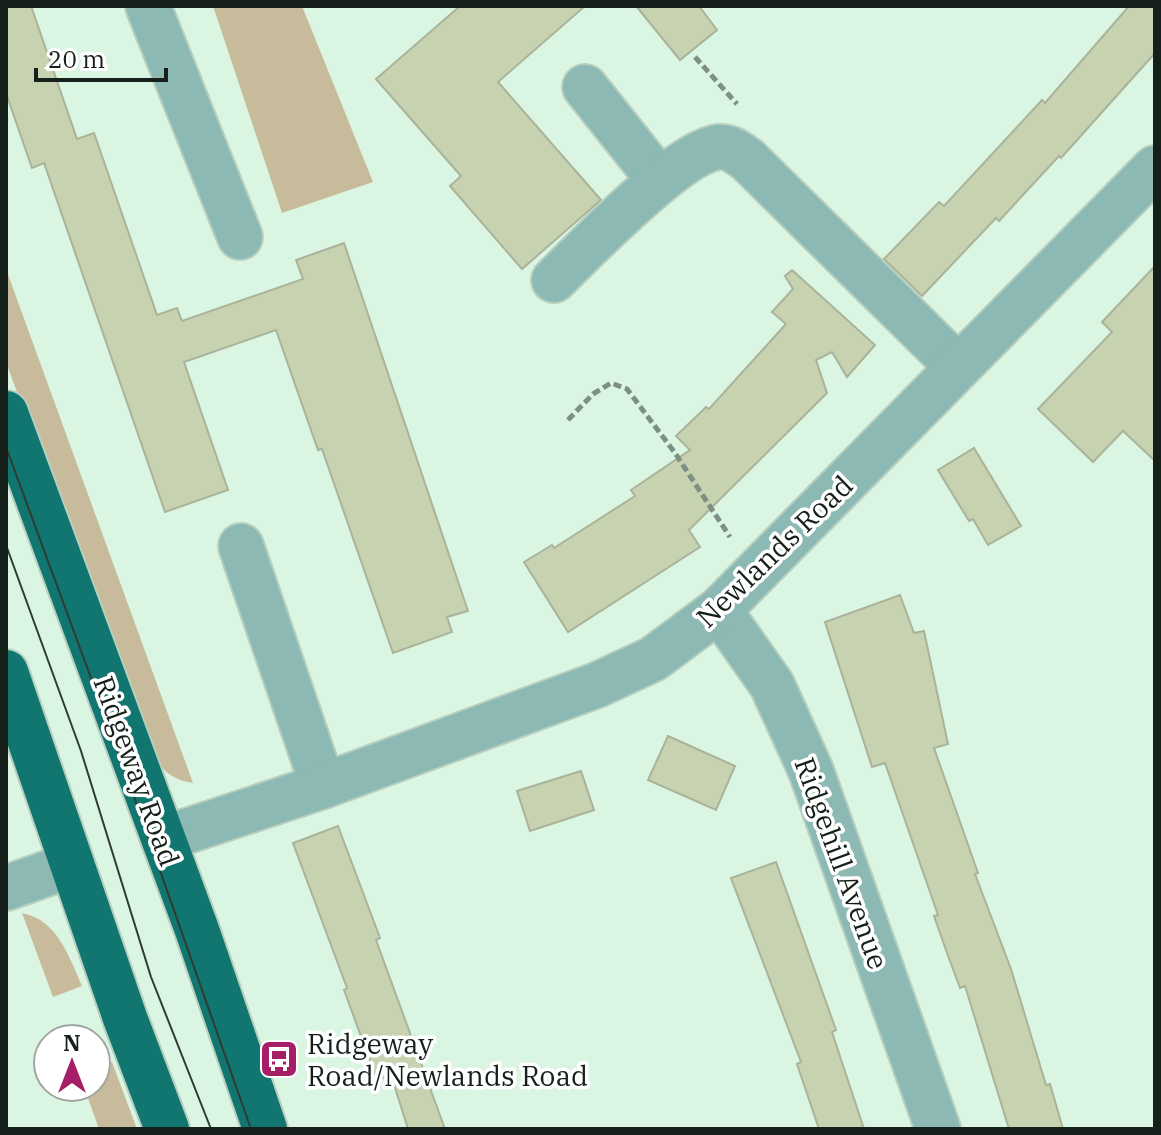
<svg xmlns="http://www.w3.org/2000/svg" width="1161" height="1135" viewBox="0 0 1161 1135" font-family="'IBM Plex Serif',serif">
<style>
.green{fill:#c7bb9c}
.building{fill:#c6d2b0;stroke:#aab399;stroke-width:2}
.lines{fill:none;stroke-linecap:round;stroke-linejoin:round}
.minor-casing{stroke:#b7cfbf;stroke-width:48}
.highway-casing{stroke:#b7cfbf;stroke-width:48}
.path{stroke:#7d9083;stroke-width:5;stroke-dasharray:8 4;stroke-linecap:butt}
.minor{stroke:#8cb9b4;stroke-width:44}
.highway{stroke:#11766f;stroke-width:44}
.tram{stroke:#2f3b33;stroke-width:2}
.labels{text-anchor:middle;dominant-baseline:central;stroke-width:7;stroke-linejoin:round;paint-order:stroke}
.street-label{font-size:28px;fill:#16201a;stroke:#fff}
.poi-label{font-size:28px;fill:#16201a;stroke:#fff;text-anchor:start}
</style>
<rect width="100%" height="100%" fill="#daf6e3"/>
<g class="green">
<path d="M213 6H302L373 182 282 213Z"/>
<path d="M6 269 193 783C171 780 162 769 149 753L6 362Z"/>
<path d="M22 913C58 920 69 957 82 986L53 997Z"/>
<path d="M112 1062 137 1129H99L84 1087H96V1067Z"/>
</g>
<g class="building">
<path d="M6 6H31L77 139 94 133 157 315 177 308 182 321 303 279 296 260 344 243 468 611 447 617 452 632 393 653 322 449 318 450 276 330 184 362 228 490 165 512 44 163 32 168 6 93Z"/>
<path d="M460 6H585L498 82 601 200 522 269 450 186 461 176 376 79Z"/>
<path d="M636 6H699L717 30 680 60Z"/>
<path d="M1129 6H1155V53L1061 158 1059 156 999 221 996 218 922 296 884 259 939 202 944 206 1042 100 1045 103Z"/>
<path d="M1155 266V461L1123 431 1093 462 1038 409 1112 332 1102 322Z"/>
<path d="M792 270 875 345 847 377 832 352 816 360 827 393 689 530 700 547 568 632 524 562 552 545 554 548 635 496 631 490 690 450 676 436 706 407 709 409 786 324 772 312 793 289 785 276Z"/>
<path d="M974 448 1021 526 988 545 973 519 969 521 938 470Z"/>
<path d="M900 595 914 633 924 631 948 744 934 748 978 873 975 874 1011 969 1046 1085 1050 1084 1063 1129H1009L965 986 960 988 947 953 934 916 938 915 885 763 872 767 825 622Z"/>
<path d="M668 736 735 766 716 810 648 780Z"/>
<path d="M581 771 594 810 530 831 517 791Z"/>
<path d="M338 826 380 938 376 940 445 1129H408L391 1075 377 1080 344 990 347 988 293 843Z"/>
<path d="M776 862 836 1030 832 1032 864 1129H819L797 1064 801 1062 731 878Z"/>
</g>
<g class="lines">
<defs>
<g id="minor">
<path d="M148 6 240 237"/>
<path d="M585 87 660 181"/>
<path d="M554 280C586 249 679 151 719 147 730 146 738 153 747 159L958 367"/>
<path d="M241 546 323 786"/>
<path d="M719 610 772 685 811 771 938 1129"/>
<path d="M163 839 323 786 597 685 653 659 719 610 1155 168"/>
<path d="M6 888 71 865"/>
</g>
<g id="highway">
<path d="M6 413 197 930 265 1129"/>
<path d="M6 672 125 1018 167 1129"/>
</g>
</defs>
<use href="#minor" class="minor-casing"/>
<use href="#highway" class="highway-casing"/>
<g class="path">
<path d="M695 57 737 104"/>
<path d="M568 420 593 394 611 383 627 389 675 453 730 537"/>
</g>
<use href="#minor" class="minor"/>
<use href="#highway" class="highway"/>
<g class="tram">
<path d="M6 447 119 754 251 1129"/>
<path d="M6 545 81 751 151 977 211 1129"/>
</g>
</g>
<defs>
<symbol id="bus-square" viewBox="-11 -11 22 22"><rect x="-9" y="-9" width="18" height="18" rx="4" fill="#a61e66" stroke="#fff"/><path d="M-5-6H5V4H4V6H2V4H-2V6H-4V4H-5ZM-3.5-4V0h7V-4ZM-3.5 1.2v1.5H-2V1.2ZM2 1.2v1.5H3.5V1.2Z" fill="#fff"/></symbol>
</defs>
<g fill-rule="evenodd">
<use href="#bus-square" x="257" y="1037" width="44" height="44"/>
</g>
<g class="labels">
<g class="street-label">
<text transform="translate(774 551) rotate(-44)">Newlands Road</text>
<text transform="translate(137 771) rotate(70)">Ridgeway Road</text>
<text transform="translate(842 863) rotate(70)">Ridgehill Avenue</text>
</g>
<g class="poi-label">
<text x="307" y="1043">Ridgeway<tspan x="307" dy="32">Road/Newlands Road</tspan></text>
</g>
</g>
<rect width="1161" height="1135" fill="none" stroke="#16201a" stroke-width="16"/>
<g transform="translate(72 1063)"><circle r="38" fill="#ffffff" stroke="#a2a6a3" stroke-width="2"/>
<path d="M0-6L14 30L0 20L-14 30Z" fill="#a61e66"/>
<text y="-12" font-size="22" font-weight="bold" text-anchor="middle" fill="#16201a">N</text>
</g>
<path d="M36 68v12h130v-12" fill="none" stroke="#16201a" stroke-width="4"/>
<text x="48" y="68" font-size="24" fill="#16201a" stroke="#ffffff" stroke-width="6" paint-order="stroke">20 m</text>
</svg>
